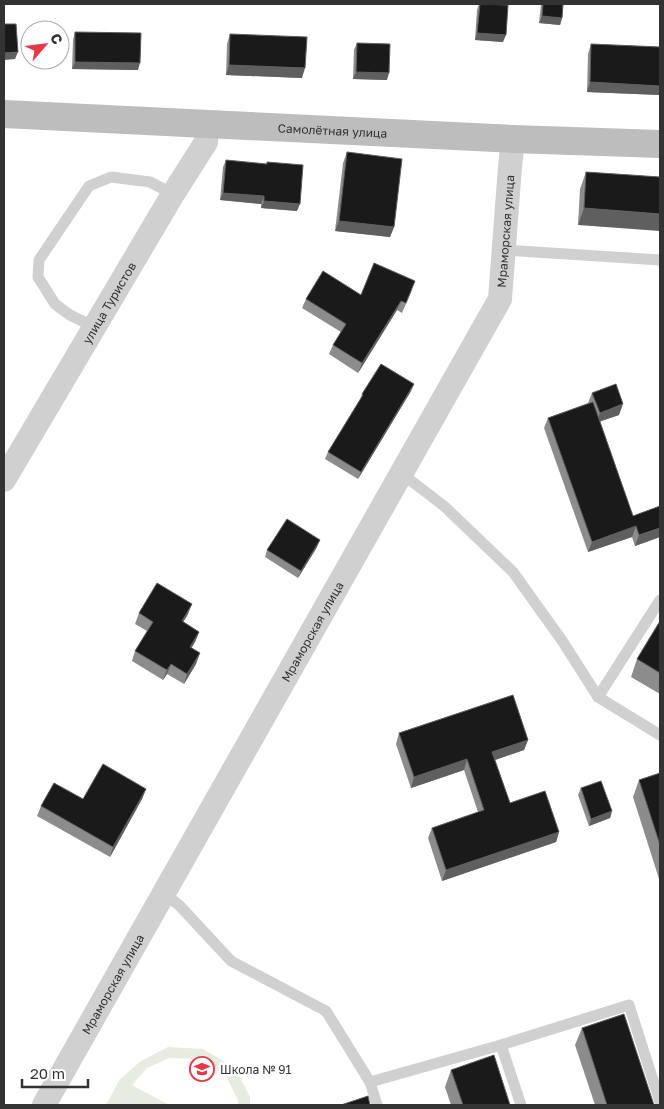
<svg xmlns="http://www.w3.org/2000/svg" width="664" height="1109" viewBox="0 0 664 1109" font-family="'Golos Text',sans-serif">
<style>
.green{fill:#e6ecdf}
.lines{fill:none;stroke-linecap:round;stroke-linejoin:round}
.lane{stroke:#d0d0d0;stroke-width:11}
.street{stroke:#d0d0d0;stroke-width:24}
.secondary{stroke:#bdbdbd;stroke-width:28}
.wall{fill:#8c8c8c}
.shaded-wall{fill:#5f5f5f}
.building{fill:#1a1a1a;stroke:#5f5f5f}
.labels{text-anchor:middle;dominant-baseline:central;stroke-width:5;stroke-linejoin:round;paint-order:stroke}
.street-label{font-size:12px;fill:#333;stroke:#fff}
.poi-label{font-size:12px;fill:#333;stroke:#fff;text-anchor:start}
</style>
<rect width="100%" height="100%" fill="#fff"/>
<path class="green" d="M168 1047 203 1049 235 1068 250 1097V1105H238V1100L226 1076 199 1059 170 1058 147 1068 132 1085 169 1105H106L120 1079 141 1061Z"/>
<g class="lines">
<g class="lane">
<path d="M503 250 660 260"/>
<path d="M94 327 70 315 55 304 38 277 39 260 89 186 111 177 150 182 173 194"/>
<path d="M401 473 444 506 513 572 563 642 598 697 660 735"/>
<path d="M598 697 660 600"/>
<path d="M163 893 179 905 231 961 326 1011 370 1082 501 1045 629 1005 660 1102"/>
<path d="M501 1045 521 1105"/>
<path d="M370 1082 377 1105"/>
</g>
<g class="street">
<path id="s1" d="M4 480 173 194 206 142 207 124"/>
<path id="s2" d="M44 1105 500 299 510 167 513 139"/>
</g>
<path class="secondary" id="s3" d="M4 114 513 139 660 144"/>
</g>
<g class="wall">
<path d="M479 4 503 42 475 40 477 10Z"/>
<path d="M541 4H563L562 18 560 25 539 23Z"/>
<path d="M75 32 138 70 72 69 73 40Z"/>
<path d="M230 34 302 78 226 75 227 44Z"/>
<path d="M357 43 387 80 353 79 354 50Z"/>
<path d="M591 44 660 47V95L587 92 588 54Z"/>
<path d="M347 152 394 227 390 237 335 231 343 163Z"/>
<path d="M226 160 297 211 261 208V204L220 200 223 167Z"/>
<path d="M586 172 660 177 578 225 580 189Z"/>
<path d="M412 290 402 313 397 310 358 373 329 354 333 345 341 332 302 308 306 299Z"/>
<path d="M411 391 358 479 325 459 328 452 360 399 362 394Z"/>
<path d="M592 393 619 415 600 421 633 516 660 507V537L635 546 632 537 588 552 544 428 548 418 588 403Z"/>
<path d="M317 547 298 578 265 557 267 550Z"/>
<path d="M139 613 188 614 183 622 199 632 195 642 191 648 196 664 184 684 167 674 163 680 132 661 135 651 147 631 135 624Z"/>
<path d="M660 621V694L631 677 637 659Z"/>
<path d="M399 733 528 740 524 750 495 760 510 803 559 832 556 842 442 881 428 838 432 828 478 812 464 770 411 788 396 744Z"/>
<path d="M660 773V882L633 797 639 780Z"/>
<path d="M581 788 612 811 610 818 589 826 578 795Z"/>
<path d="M146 789 142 799 110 857 37 816 41 806Z"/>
<path d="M582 1028 654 1105H595L575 1045Z"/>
<path d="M451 1070 510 1105H451L445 1087Z"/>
</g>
<g class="shaded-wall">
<path d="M542 16 562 18 560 25 539 23Z"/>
<path d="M477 33 506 35 503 42 475 40Z"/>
<path d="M18 52 15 59 4 60V53Z"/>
<path d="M75 62 140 63 138 70 72 69Z"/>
<path d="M229 65 305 68 302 78 226 75Z"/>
<path d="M356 72 389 73 387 80 353 79Z"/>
<path d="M590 82 660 86V95L587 92Z"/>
<path d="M223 193 264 196 261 204 220 200Z"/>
<path d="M264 201 300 204 297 211 261 208Z"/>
<path d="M584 208 660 214V231L578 225Z"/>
<path d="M339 221 394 227 390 237 335 231Z"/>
<path d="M401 301 397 310 358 373 362 363Z"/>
<path d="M414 384 411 391 358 479 361 472Z"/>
<path d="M623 404 619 415 596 423 600 413Z"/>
<path d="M636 526 632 537 588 552 592 542Z"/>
<path d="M660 528V537L635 546 639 535Z"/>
<path d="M320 540 317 547 298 578 301 571Z"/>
<path d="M192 604 188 614 178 631 182 621Z"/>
<path d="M199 632 195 642 186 657 190 647Z"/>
<path d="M200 653 196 664 184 684 187 674Z"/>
<path d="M171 664 167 674 163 680 167 670Z"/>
<path d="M528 740 524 750 489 762 492 752Z"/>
<path d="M467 759 464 770 411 788 414 777Z"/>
<path d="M146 789 142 799 110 857 113 847Z"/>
<path d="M612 811 610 818 589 826 591 819Z"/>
<path d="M559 832 556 842 442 881 446 870Z"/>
</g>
<g class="building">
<path d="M480 4 508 5 506 35 477 33Z"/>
<path d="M543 4H563L562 18 542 16Z"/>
<path d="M4 24H16L18 52 4 53Z"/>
<path d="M75 32 141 33 140 63 75 62Z"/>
<path d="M230 34 307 37 305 68 229 65Z"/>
<path d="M357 43 390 44 389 73 356 72Z"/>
<path d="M591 44 660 47V86L590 82Z"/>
<path d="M347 152 402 159 394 227 339 221Z"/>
<path d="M226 160 267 164V162L303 165 300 204 264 201V196L223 193Z"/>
<path d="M586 172 660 177V214L584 208Z"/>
<path d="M374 263 415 281 406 303 401 301 362 363 333 345 346 324 306 299 323 271 361 295Z"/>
<path d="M381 364 414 384 361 472 328 452 363 395 362 394Z"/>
<path d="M616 384 623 404 600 413 592 393Z"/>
<path d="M593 402 633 516 660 506V528L639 535 636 526 592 542 548 418Z"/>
<path d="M287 519 320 540 301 571 267 550Z"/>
<path d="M157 583 192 604 182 621 199 632 190 647 200 653 187 674 171 664 167 670 135 651 153 622 139 613Z"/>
<path d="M660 621V673L637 659Z"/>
<path d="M513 695 528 740 492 752 510 803 545 791 559 832 446 870 432 828 484 810 467 759 414 777 399 733Z"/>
<path d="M103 764 146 789 113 847 41 806 54 783 83 799Z"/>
<path d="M660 773V845L639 780Z"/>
<path d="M601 781 612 811 591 819 581 788Z"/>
<path d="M624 1014 654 1105H607L582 1028Z"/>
<path d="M494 1055 510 1105H463L451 1070Z"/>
<path d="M368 1096 370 1105H341Z"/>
</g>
<defs>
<symbol id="school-ring" viewBox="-11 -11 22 22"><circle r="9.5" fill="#fff" stroke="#e63946" stroke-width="1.5"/><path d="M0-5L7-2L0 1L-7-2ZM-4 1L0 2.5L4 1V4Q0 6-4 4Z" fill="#e63946"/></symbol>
</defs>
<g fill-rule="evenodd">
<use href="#school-ring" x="188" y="1055" width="28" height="28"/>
</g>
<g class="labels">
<g class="street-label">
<text stroke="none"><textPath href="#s3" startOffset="329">Самолётная улица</textPath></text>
<text stroke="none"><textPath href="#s2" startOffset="994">Мраморская улица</textPath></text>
<text stroke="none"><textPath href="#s1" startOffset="206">улица Туристов</textPath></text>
<text stroke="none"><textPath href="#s2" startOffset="544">Мраморская улица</textPath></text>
<text stroke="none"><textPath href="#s2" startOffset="139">Мраморская улица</textPath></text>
</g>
<g class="poi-label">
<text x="220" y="1069">Школа № 91</text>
</g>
</g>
<rect width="664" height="1109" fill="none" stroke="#333333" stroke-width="10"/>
<g transform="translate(45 45) rotate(62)"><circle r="24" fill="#ffffff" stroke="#adadad"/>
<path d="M0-4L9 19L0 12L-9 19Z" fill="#e63946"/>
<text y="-8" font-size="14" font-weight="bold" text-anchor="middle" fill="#333333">С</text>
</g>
<path d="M22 1079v8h66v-8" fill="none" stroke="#333333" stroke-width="2.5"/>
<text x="30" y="1079" font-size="15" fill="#333333" stroke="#ffffff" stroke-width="4" paint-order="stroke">20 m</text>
</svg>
